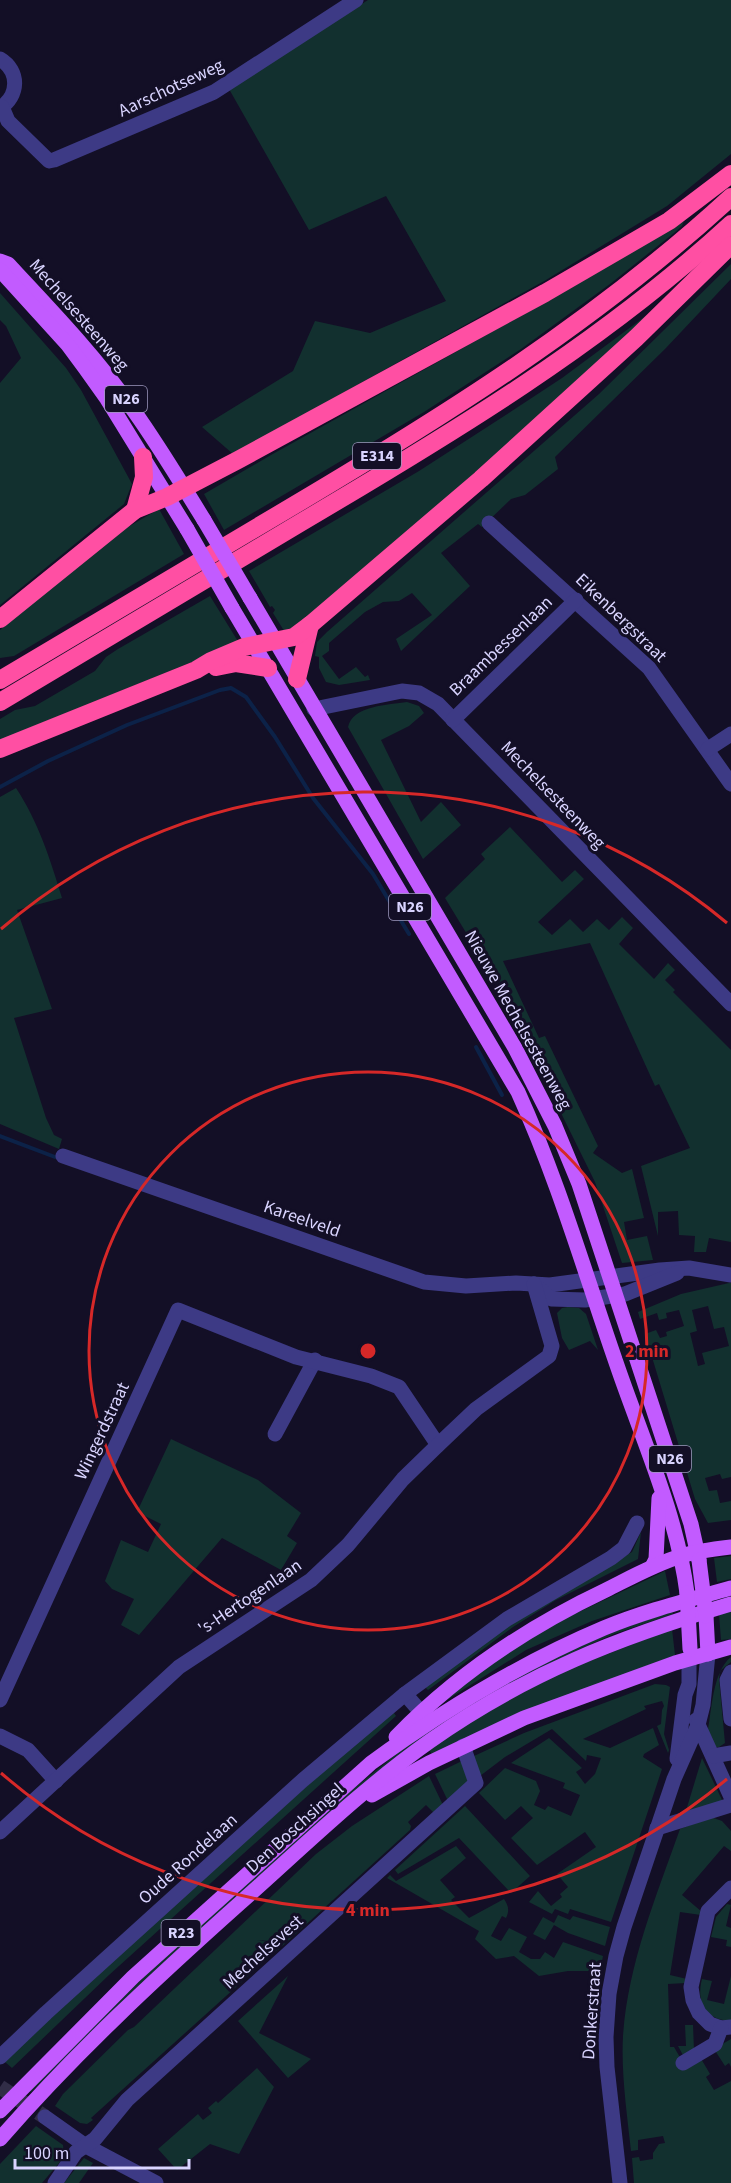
<svg xmlns="http://www.w3.org/2000/svg" width="731" height="2183" viewBox="0 0 731 2183" font-family="'Source Sans 3',sans-serif">
<style>
.green{fill:#12302f;fill-rule:evenodd}
.lines{fill:none;stroke-linecap:round;stroke-linejoin:round}
.stream{stroke:#0c2248;stroke-width:4}
.minor-tunnel{stroke:#312d47;stroke-width:15;stroke-dasharray:15 8;stroke-linecap:butt}
.minor{stroke:#3d3a85;stroke-width:15}
.major{stroke:#c25bff;stroke-width:15}
.highway{stroke:#ff4fa3;stroke-width:18}
.major-bridge{stroke:#c25bff;stroke-width:15}
.ring{fill:none;stroke:#d62828;stroke-width:3}
.labels{text-anchor:middle;dominant-baseline:central;stroke-width:6;stroke-linejoin:round;paint-order:stroke}
.shield{fill:#130f26;stroke:#9e99be;stroke-width:1.5}
.shield-label{font-size:16px;font-weight:bold;fill:#d9d4ff}
.street-label{font-size:18px;fill:#d9d4ff;stroke:#130f26}
.centre{fill:#d62828;stroke:#130f26;stroke-width:3}
.ring-label{font-size:18px;text-anchor:middle;font-weight:bold;fill:#d62828;stroke:#130f26;stroke-width:6;stroke-linejoin:round;paint-order:stroke}
</style>
<rect width="100%" height="100%" fill="#130f26"/>
<g class="green">
<path d="M368 0H731V154L667 206 546 280 233 454 202 427 293 371 315 321 370 333 446 301 386 196 309 230 229 89Z"/>
<path d="M684 221 682 226 674 233 610 284 521 349 424 412 224 530 204 494 271 455 569 289Z"/>
<path d="M731 264V279L665 349 555 457 558 469 525 495 511 499 482 527 478 524 441 553 470 586 401 651 396 639 432 615 412 593 399 601 383 602 365 612 329 643V651L322 656 339 679 356 667 365 677 368 675 370 680 339 685 326 682 319 668V657L315 656 317 642 327 632 599 394Z"/>
<path d="M0 293 66 368 81 390 132 484 124 504 0 605V383L21 358 6 326 0 320Z"/>
<path d="M647 315 648 318 407 534 286 634 273 613 275 610 272 606 270 607 249 571 419 471 498 420 562 378Z"/>
<path d="M159 509 184 554 14 656 0 658V630L128 527Z"/>
<path d="M210 596 239 643 0 740V719L15 710 35 706 95 671 106 657 118 649Z"/>
<path d="M407 702 419 706 424 713 409 726 381 740 421 822 441 802 461 825 423 859 348 727C353 705 389 705 407 702Z"/>
<path d="M16 788C39 823 50 859 62 898L17 910 52 1009 14 1018 46 1118 54 1135 62 1139 59 1149 0 1124V797Z"/>
<path d="M510 827 562 882 575 870 584 879 538 922 552 935 570 919 583 932 597 919 609 930 622 917 633 928 619 944 654 979 668 963 675 970 665 980 675 990 673 992 731 1050V1242L709 1238 706 1252H694L695 1236 679 1235 678 1211 658 1212V1236L641 1166 690 1148 659 1084 655 1086 590 943 503 961 539 1038 545 1036 598 1146 593 1153 622 1173 632 1169 644 1218 624 1222 627 1240 647 1236 653 1260 622 1263 595 1182 499 987 445 898 485 859 481 854Z"/>
<path d="M729 1283H731V1477L722 1479 720 1474 705 1478 709 1491 717 1490 720 1503 731 1501V1520L708 1523 695 1499 645 1334 656 1330 660 1338 667 1336 666 1332 684 1326 679 1310 666 1313 667 1318 659 1320 657 1313 640 1319 638 1312 681 1294ZM708 1306 714 1329 724 1327 729 1346 702 1353 705 1364 698 1366 690 1333 697 1331 692 1310Z"/>
<path d="M568 1307 579 1308 586 1314 598 1350 590 1341 569 1350 562 1338 557 1313 562 1308Z"/>
<path d="M171 1439 258 1480 301 1513 287 1536 297 1543 281 1570 222 1538 139 1635 121 1625 134 1599 112 1589 105 1581 121 1540 148 1552 161 1524 137 1512Z"/>
<path d="M641 1532 638 1559 556 1600 513 1627 428 1690 425 1687 511 1622 632 1552Z"/>
<path d="M731 1556V1579L717 1582 714 1558Z"/>
<path d="M665 1571 670 1595 592 1621 526 1650 439 1705 486 1666 558 1622Z"/>
<path d="M672 1611 673 1614 614 1634 578 1650 502 1688 339 1804 137 1987 31 2092 29 2091 152 1969 336 1803 405 1747 484 1694 568 1651 619 1630Z"/>
<path d="M731 1611V1639L721 1640 719 1614Z"/>
<path d="M672 1629 675 1655 522 1714 434 1757 429 1750 467 1723 556 1674Z"/>
<path d="M731 1657V1662L720 1671 719 1679 725 1743 719 1747H716L707 1735C712 1711 712 1672 731 1657Z"/>
<path d="M655 1684 666 1685 670 1687 664 1734 669 1750 668 1753 657 1726 661 1724 662 1710 664 1706 662 1701 644 1706 646 1709 583 1739 610 1748 653 1728 659 1745 644 1754 643 1757 662 1769 611 1922 570 1909 568 1914 555 1909 552 1914 529 1902 538 1891 551 1906 562 1897 560 1894 568 1887 557 1874 596 1847 585 1832 537 1865 511 1838 533 1818 521 1806 505 1820 479 1793 505 1768 536 1781 540 1791 534 1805 545 1810 548 1806 571 1816 580 1795 563 1788 565 1783 511 1763 549 1738 582 1768 576 1772 585 1784 595 1774 601 1758 587 1755 586 1761 552 1729 505 1757 480 1776 474 1756 524 1733Z"/>
<path d="M392 1710 396 1716 109 1975 12 2068 5 2062 35 2029Z"/>
<path d="M702 1758 723 1802 685 1814Z"/>
<path d="M462 1761 470 1780 448 1801 435 1774Z"/>
<path d="M429 1776 443 1805 434 1813 426 1805 408 1822 411 1826 410 1830 278 1950 269 1941 257 1940 269 1942 277 1950 91 2118 93 2120 87 2124 80 2123 55 2106 63 2094 128 2030 134 2027 316 1854 352 1826Z"/>
<path d="M465 1806 530 1876 511 1893 459 1838 398 1874 395 1870Z"/>
<path d="M711 1817 722 1821 731 1831V1851L724 1846 682 1895 702 1912 701 1915 680 1912 670 1975 687 1979 686 1983 668 1984 670 2047H674L685 2066 700 2057 710 2074 706 2077 714 2090 731 2081V2183H634L632 2158 639 2157 640 2161 653 2159V2153L659 2144 665 2143 663 2136 638 2140V2150L631 2151C627 2113 621 2074 623 2036 628 1964 656 1897 680 1829Z"/>
<path d="M456 1846 466 1858 440 1880 455 1897 451 1900 469 1918 504 1899C508 1905 510 1910 506 1918L502 1916 491 1936 501 1941 509 1928 527 1937 519 1952 531 1959H540L545 1952 554 1958 563 1942 603 1956 600 1971H568L539 1976 514 1956 496 1959 475 1939 479 1931 387 1878 390 1875 396 1881Z"/>
<path d="M727 1904 731 1905 726 1926 731 1928V1947L726 1946 727 1940 711 1937 716 1917Z"/>
<path d="M558 1915 570 1920 573 1916 610 1927 605 1946 568 1933 554 1925 545 1940 533 1934 543 1917 554 1923Z"/>
<path d="M288 1976 259 2033 311 2059 288 2078 238 2021Z"/>
<path d="M731 1976V2021C705 2020 696 2002 702 1979L712 1981 707 2000 724 2004Z"/>
<path d="M685 2025H693L694 2050 684 2057 678 2046H686Z"/>
<path d="M731 2039V2067L729 2063 725 2066 714 2049Z"/>
<path d="M257 2068 274 2087 239 2154 210 2144 177 2170 158 2149 198 2114 203 2120 212 2113 208 2108 216 2101 218 2103Z"/>
<path d="M36 2126 63 2145 64 2157 42 2183H0V2164Z"/>
<path d="M84 2158 93 2163 79 2183H64Z"/>
</g>
<g class="lines">
<g class="stream">
<path d="M0 787 48 761 127 725 220 690 231 688 246 697 275 737 313 798 373 874 409 934"/>
<path d="M476 1047 502 1095"/>
<path d="M0 1136 55 1157"/>
</g>
<path class="minor-tunnel" d="M0 2087 45 2117"/>
<g class="minor">
<path d="M0 59C20 71 19 96 0 108"/>
<path d="M2 107 8 121 49 161 54 160 214 92 356 0"/>
<path d="M489 523 649 668 731 784"/>
<path d="M314 709 402 691 419 693 438 704 731 1004"/>
<path d="M453 720 576 600"/>
<path d="M708 749 731 734"/>
<path d="M63 1156 424 1282 466 1286 516 1283 550 1285 660 1270 689 1268 731 1275"/>
<path d="M534 1284 551 1299 585 1300 625 1294 677 1273"/>
<path d="M275 1434 315 1360"/>
<path d="M731 1672 727 1680 731 1719"/>
<path d="M405 1694 420 1711"/>
<path d="M0 1700 178 1310 296 1357 371 1376 399 1387 438 1445"/>
<path d="M696 1720 731 1797"/>
<path d="M0 1736 28 1750 56 1781"/>
<path d="M713 1756 731 1753"/>
<path d="M677 1759 685 1695 689 1684V1659"/>
<path d="M657 1828 731 1805"/>
<path d="M0 1832 179 1667 311 1580 348 1545 403 1479 438 1445 476 1409 549 1356 552 1346 534 1284"/>
<path d="M731 1888 708 1911 691 1987 693 2000 699 2013 710 2024 721 2028 731 2027"/>
<path d="M0 2057 46 2013 303 1780 405 1694 507 1619 611 1558 624 1548 637 1523"/>
<path d="M683 2063 715 2044 721 2028"/>
<path d="M45 2117 86 2146 156 2183"/>
<path d="M55 2183 76 2152 95 2139 127 2100 476 1783 463 1746"/>
<path d="M620 2183 607 2067 606 2037 609 1994 616 1956 624 1927 674 1779 698 1725 703 1705 708 1654"/>
</g>
<g class="major">
<path d="M0 261 8 264C52 311 97 358 134 411 159 446 181 483 204 520"/>
<path d="M0 270 68 345 85 368 107 399 187 529"/>
<path d="M250 598 515 1048 555 1126 579 1184 639 1366 691 1524 699 1560"/>
<path d="M232 608 518 1092C559 1182 586 1277 619 1371 644 1443 677 1516 687 1593"/>
<path d="M652 1567 656 1559 659 1498"/>
<path d="M706 1616 708 1654"/>
<path d="M396 1737C456 1675 528 1627 606 1590 630 1578 655 1564 681 1556 697 1551 714 1549 731 1547"/>
<path d="M372 1795 429 1763 524 1718 675 1663 731 1647"/>
<path d="M0 2111 133 1977 371 1763C444 1710 521 1663 604 1628 645 1611 689 1600 731 1588"/>
<path d="M0 2139C74 2054 156 1978 240 1903 302 1848 362 1789 430 1741 525 1674 620 1637 731 1604"/>
</g>
<g class="highway">
<path d="M135 510 144 477 143 457"/>
<path d="M0 619 135 510 167 497 238 460 545 293 669 221 731 174"/>
<path d="M216 667 236 663 268 668"/>
<path d="M297 679 310 625"/>
<path d="M0 680C92 625 184 570 276 516 437 421 593 324 731 197"/>
<path d="M0 702C100 642 200 582 300 523 451 434 602 343 731 224"/>
<path d="M0 749 196 670 211 661 244 647 294 637 310 625 481 479 636 338 731 245"/>
</g>
<g class="major-bridge">
<path d="M204 520 250 598"/>
<path d="M187 529 232 608"/>
<path d="M699 1560 706 1616"/>
<path d="M687 1593 690 1649"/>
</g>
</g>
<g class="ring">
<circle cx="368" cy="1351" r="279"/>
<path d="M727 1779A559 559 0 0 1 1 1773M1 929A559 559 0 0 1 727 923"/>
</g>
<g class="labels">
<g class="shield">
<rect x="105" y="386" width="42" height="26" rx="4.5"/>
<rect x="353" y="443" width="48" height="26" rx="4.5"/>
<rect x="389" y="894" width="42" height="26" rx="4.5"/>
<rect x="649" y="1446" width="42" height="26" rx="4.5"/>
<rect x="161.5" y="1920" width="39" height="26" rx="4.5"/>
</g>
<g class="shield-label">
<text x="126" y="399">N26</text>
<text x="377" y="456">E314</text>
<text x="410" y="907">N26</text>
<text x="670" y="1459">N26</text>
<text x="181" y="1933">R23</text>
</g>
<g class="street-label">
<text transform="translate(171 88) rotate(-25)">Aarschotseweg</text>
<text transform="translate(79 315) rotate(49)">Mechelsesteenweg</text>
<text transform="translate(621 618) rotate(44)">Eikenbergstraat</text>
<text transform="translate(501 646) rotate(-44)">Braambessenlaan</text>
<text transform="translate(553 795) rotate(46)">Mechelsesteenweg</text>
<text transform="translate(518 1020) rotate(61)">Nieuwe Mechelsesteenweg</text>
<text transform="translate(302 1219) rotate(19)">Kareelveld</text>
<text transform="translate(102 1431) rotate(-65)">Wingerdstraat</text>
<text transform="translate(250 1597) rotate(-34)">'s-Hertogenlaan</text>
<text transform="translate(295 1828) rotate(-42)">Den Boschsingel</text>
<text transform="translate(188 1859) rotate(-42)">Oude Rondelaan</text>
<text transform="translate(263 1952) rotate(-42)">Mechelsevest</text>
<text transform="translate(592 2011) rotate(-86)">Donkerstraat</text>
</g>
</g>
<circle cx="368" cy="1351" r="9" class="centre"/>
<g class="ring-label">
<text x="647" y="1357">2 min</text>
<text x="368" y="1916">4 min</text>
</g>
<path d="M15 2159v9h174v-9" fill="none" stroke="#d9d4ff" stroke-width="3"/>
<text x="24" y="2159" font-size="18" fill="#d9d4ff" stroke="#130f26" stroke-width="4.5" paint-order="stroke">100 m</text>
</svg>
